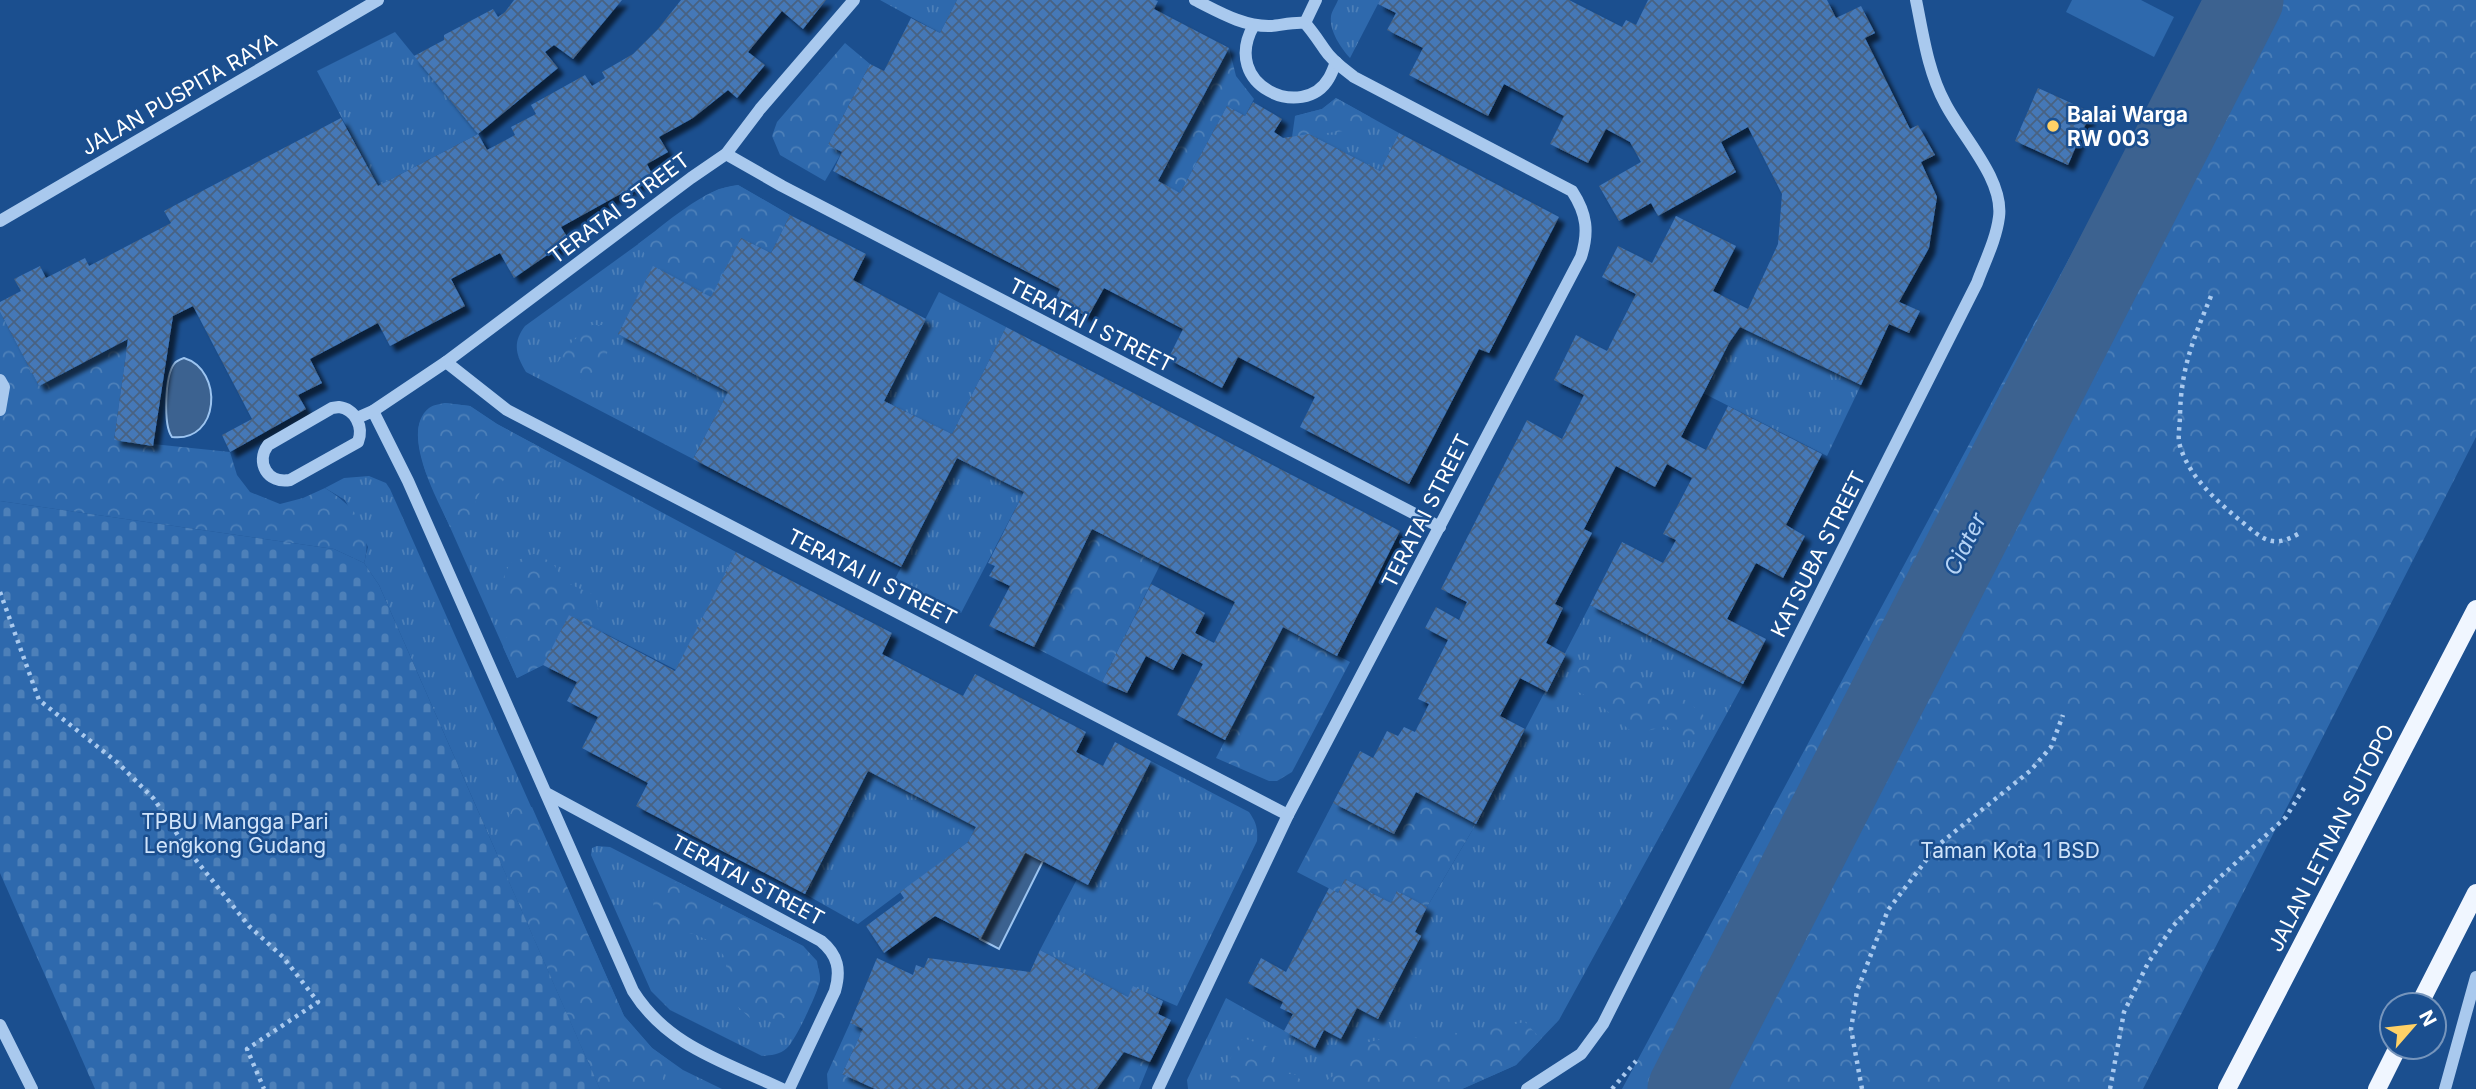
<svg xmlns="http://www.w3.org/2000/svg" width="2476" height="1089" viewBox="0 0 2476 1089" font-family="Inter,sans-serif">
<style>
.grass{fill:url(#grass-tufts)}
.forest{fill:url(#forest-crowns)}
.cemetery{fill:url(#cemetery-stones)}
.garden{fill:#2e69ad}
.water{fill:#3c6290;stroke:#9cc4f0;stroke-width:2}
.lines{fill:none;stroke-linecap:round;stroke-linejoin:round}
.river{stroke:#3c6290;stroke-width:77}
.building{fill:url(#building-cross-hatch);filter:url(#shadow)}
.path{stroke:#a9c9ee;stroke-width:4.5;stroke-dasharray:3.5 5;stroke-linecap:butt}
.minor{stroke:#a9c9ee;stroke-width:12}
.major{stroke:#f0f6ff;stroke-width:18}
.poi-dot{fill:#ffd166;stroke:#1b4f8f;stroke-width:2.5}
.labels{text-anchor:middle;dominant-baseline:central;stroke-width:5;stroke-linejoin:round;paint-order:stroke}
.street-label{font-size:21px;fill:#fff;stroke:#1b4f8f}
.poi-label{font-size:21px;font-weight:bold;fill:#fff;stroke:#1b4f8f;text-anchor:start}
.park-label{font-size:21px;fill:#cfe3fa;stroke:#1b4f8f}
.water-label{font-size:23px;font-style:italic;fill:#b5d3f5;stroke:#1b4f8f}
</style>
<defs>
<pattern id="grass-tufts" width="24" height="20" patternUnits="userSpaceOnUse" patternTransform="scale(1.75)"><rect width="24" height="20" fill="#2e69ad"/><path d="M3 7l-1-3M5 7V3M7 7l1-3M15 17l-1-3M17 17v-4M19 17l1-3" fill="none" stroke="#4d80b9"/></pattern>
<pattern id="forest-crowns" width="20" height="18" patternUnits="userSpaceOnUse" patternTransform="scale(1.75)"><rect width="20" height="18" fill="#2e69ad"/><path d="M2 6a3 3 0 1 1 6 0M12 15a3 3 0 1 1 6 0" fill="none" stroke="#4d80b9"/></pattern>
<pattern id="cemetery-stones" width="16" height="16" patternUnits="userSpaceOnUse" patternTransform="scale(1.75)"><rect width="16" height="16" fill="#2e69ad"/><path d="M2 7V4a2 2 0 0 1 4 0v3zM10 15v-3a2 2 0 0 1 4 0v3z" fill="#4d80b9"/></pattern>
<pattern id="building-cross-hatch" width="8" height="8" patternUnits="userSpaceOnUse" patternTransform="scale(1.75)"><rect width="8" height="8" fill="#4478b7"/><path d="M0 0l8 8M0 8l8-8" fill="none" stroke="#486282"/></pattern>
<filter id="shadow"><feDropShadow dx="6" dy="6" stdDeviation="2" flood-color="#0009"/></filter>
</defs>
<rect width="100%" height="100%" fill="#1b4f8f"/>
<g class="grass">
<path d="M880 0H957L940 33Z"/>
<path d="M1338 0H1380L1350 58C1341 48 1329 31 1331 16 1332 11 1336 5 1338 0Z"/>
<path d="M395 32 478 134 378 186 317 71Z"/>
<path d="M1336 98 1399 133 1380 171 1309 134 1295 116 1322 109Z"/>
<path d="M738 185 790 215 741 238 711 297 653 267 618 334 728 392 693 459 526 372C516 355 512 343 525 326L706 195 719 189Z"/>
<path d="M939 292 1006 327 952 434 884 401Z"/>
<path d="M1740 327 1861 385 1827 456 1703 393 1729 343Z"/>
<path d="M445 403 470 406 497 424 736 552 676 670 569 615 543 665 517 678 426 473C418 444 407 413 445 403Z"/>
<path d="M957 458 1024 492 961 613 895 579Z"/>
<path d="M369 476 386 483 390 489 624 1016 652 1048 683 1070 722 1089H600L379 585 364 563 368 547 345 500 325 488 344 478Z"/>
<path d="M1590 605 1743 684 1559 1020 1516 1065 1462 1089H1188L1187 1080 1226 998 1315 1048 1324 1030 1341 1039 1357 1008 1377 1019 1427 907 1476 824Z"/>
<path d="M1151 761 1249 812C1256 822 1258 828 1257 841L1177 1006 1133 987 1128 997 1040 950 1077 879 1088 885Z"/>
<path d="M868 771 976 827 968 842 858 924 805 894Z"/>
<path d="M597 846 610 847 803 946C812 956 820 964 820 979 820 989 795 1041 787 1048 780 1055 771 1055 762 1056L670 1010 651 991 591 855 592 848Z"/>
</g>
<g class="forest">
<path d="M2203 0H2476V437L2143 1089H1622L2170 71Z"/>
<path d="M845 43 870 64 828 145 842 152 825 181 780 155 772 136 777 122Z"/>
<path d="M1229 48 1236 76 1254 99 1245 116 1227 106 1180 193 1158 182Z"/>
<path d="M1336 98 1370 117 1344 131 1292 137 1295 116 1322 109Z"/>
<path d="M738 185 790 215 771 253 741 238 711 297 653 266 638 244C666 224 703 188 738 185Z"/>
<path d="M0 312 39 386 128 339 114 440 230 452 237 475 250 492 280 504 303 498 325 488C353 505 374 528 364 563L334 549 0 501Z"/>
<path d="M592 325H603L611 332C608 362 602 368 576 382L560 376 558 362 572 342Z"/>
<path d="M445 403 470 406 497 424 556 456 549 468 514 471 493 490 480 492 469 517 450 527C438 500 399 432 429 408 433 405 440 404 445 403Z"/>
<path d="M1092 529 1161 563 1102 682 1034 647Z"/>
<path d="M534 554 552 562 565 582 594 595 602 621 603 633 569 615 543 665 517 678 503 647C514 624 504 608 503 585 502 578 507 570 510 563Z"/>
<path d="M1283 627 1350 662 1292 772 1277 781H1269L1216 758Z"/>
<path d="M1607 657 1618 660 1629 673 1663 695 1677 694 1703 714 1705 725 1696 734 1680 737 1666 726 1651 730 1632 732 1593 699 1578 692 1573 681 1579 668Z"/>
<path d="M1416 792 1476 824 1427 907 1397 891 1391 903 1345 879 1338 893 1297 872 1333 803 1394 834Z"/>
<path d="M513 807H532L624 1016 652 1048 671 1062 662 1075 665 1089H600L497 854 511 841 508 819Z"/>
<path d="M678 882 803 946 817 961 820 980 815 994 794 1015 774 1021 751 1019 734 1003 724 956 714 943 694 934 677 932 660 923 653 908 654 896 669 883Z"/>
<path d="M1525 1022 1541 1039 1516 1065 1462 1089H1315L1333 1076 1341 1055 1360 1044 1396 1036 1426 1039 1453 1032 1474 1039 1494 1028Z"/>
<path d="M850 1023 863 1029 842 1074 875 1089H828L827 1074Z"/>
<path d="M1243 1038 1269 1047 1272 1071 1296 1075 1309 1089H1233L1228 1062Z"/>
<path d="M1124 1052 1150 1062 1139 1089H1097Z"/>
</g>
<path class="cemetery" d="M0 501 334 549 364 563 379 585 600 1089H95L0 873Z"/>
<path class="garden" d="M2072 0H2141L2174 17 2154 57 2066 12Z"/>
<g class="water">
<path d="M184 358C224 370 220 443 172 437 163 425 165 376 174 364 176 361 181 359 184 358Z"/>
<path d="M1025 852 1043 861 999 949 980 939Z"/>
</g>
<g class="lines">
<path class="river" d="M1686 1089 2245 0"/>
</g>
<g class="building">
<path d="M514 0H622L573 59 554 45 545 52 558 68 478 134 487 150 515 135 511 127 536 114 531 105 585 75 592 86 605 78 602 72 633 54 658 29 681 0H826L803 29 782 11 748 52 765 65 737 98 728 90 693 118 659 137 668 152 647 164 653 176 561 227 569 240 514 278 500 253 451 279 465 306 390 346 378 323 310 359 322 383 298 395 306 409 230 452 222 435 252 419 193 306 173 316 153 446 114 440 128 339 39 386 0 312V302L21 291 14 279 40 266 46 278 85 258 89 266 171 223 164 211 341 118 378 186 478 134 414 56 444 40V35L493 9 498 17 505 12Z"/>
<path d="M957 0H1155L1158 1 1154 9 1229 48 1158 181 1180 193 1227 106 1245 116 1253 102 1282 119 1274 132 1283 138 1309 134 1380 171 1399 133 1559 217 1489 353 1479 349 1409 484 1300 427 1315 397 1238 357 1222 388 1168 359 1183 329 1104 288 1088 317 1055 300 1060 289 833 171 842 152 828 145 870 64 884 71 911 18 940 33Z"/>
<path d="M1380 0H1569L1622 27 1626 20 1636 25 1648 0H1827L1836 18 1861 6 1875 33 1865 38 1910 129 1918 125 1935 155 1921 162 1937 197 1929 248 1899 302 1920 311 1909 333 1889 324 1861 385 1740 327 1729 343 1681 437 1706 450 1728 406 1822 454 1786 525 1805 536 1783 578 1756 563 1727 619 1766 639 1743 684 1590 605 1622 542 1663 563 1676 540 1663 534 1692 478 1667 464 1655 487 1616 466 1584 529 1592 533 1555 604 1563 608 1546 643 1566 654 1547 692 1520 678 1500 716 1525 729 1476 824 1416 792 1394 834 1333 803 1360 751 1373 758 1387 731 1398 736 1404 727 1415 732 1429 704 1418 699 1448 640 1425 628 1436 607 1459 620 1467 602 1441 589 1527 420 1562 439 1584 395 1554 380 1576 335 1607 351 1636 294 1602 277 1618 246 1652 263 1676 216 1736 246 1713 291 1748 309 1778 244 1782 194 1748 127 1721 142 1736 172 1658 216 1651 203 1619 221 1599 186 1641 162 1630 142 1606 129 1588 163 1550 144 1564 116 1504 84 1488 116 1409 75 1423 48 1387 30 1396 13 1378 4Z"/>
<path d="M2038 88 2091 112 2068 165 2015 141Z"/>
<path d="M790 215 866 254 853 280 926 319 884 401 952 434 1006 327 1400 531 1337 656 1283 627 1225 740 1177 715 1203 664 1182 653 1173 670 1146 656 1127 693 1102 682 1151 584 1205 613 1195 633 1214 643 1235 602 1092 529 1034 647 989 626 1010 586 989 576 995 566 988 563 1024 492 957 458 901 567 693 459 728 392 618 334 653 266 711 297 741 238 771 253Z"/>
<path d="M736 552 892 633 882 654 963 696 975 674 1086 732 1076 752 1103 766 1115 742 1151 761 1088 885 1025 852 980 939 935 916 884 953 866 926 904 898 900 892 968 842 976 827 868 771 805 894 636 806 648 783 582 748 598 717 567 701 577 682 543 665 569 615 675 671Z"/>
<path d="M1345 879 1391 903 1397 891 1427 907 1415 932 1421 936 1378 1019 1357 1008 1341 1039 1324 1030 1315 1048 1284 1031 1293 1014 1280 1008 1283 1002 1248 983 1261 958 1286 972 1329 888 1338 893Z"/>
<path d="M1040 950 1128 997 1133 986 1163 1001 1158 1014 1171 1020 1150 1062 1124 1052 1097 1089H875L842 1074 863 1029 850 1023 877 958 913 975 916 965 924 968 928 958 1030 972Z"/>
</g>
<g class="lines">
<g class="path">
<path d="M2211 296C2193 340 2181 368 2180 415 2180 424 2178 434 2179 442 2187 476 2217 501 2242 522 2263 539 2272 549 2298 534"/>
<path d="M0 592 39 700 118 763 154 799 187 849 249 926 283 957 318 1002 247 1049 264 1089"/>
<path d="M1612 1089 1636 1061"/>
<path d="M1862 1089 1851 1029 1857 991 1888 910 1937 846 2030 771 2051 747 2063 715"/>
<path d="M2110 1089 2124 1012 2148 963 2173 926 2217 880 2286 817 2304 788"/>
</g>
<g class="minor">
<path d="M1305 23 1316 0"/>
<path d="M1254 25C1219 86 1304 122 1329 78 1332 73 1334 67 1336 62"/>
<path d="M726 154 782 186 1440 527"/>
<path d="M0 221 378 0"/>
<path d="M446 362 507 410 1288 815"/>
<path d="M0 380 4 387 0 410"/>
<path d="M339 407C355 409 364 427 358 442L290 480C268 484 255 463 268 445L332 408Z"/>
<path d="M373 411 408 481 633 991C668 1047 726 1062 782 1089"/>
<path d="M357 418 373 411 446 362 691 178 726 154 760 109 854 0"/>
<path d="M548 794 821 941C838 955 841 970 835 991L789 1089"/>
<path d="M0 1025 32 1089"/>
<path d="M1158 1089 1288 815 1581 257C1589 232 1587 214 1572 191L1354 77C1344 69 1332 61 1325 50 1318 40 1313 32 1305 23 1293 22 1282 25 1271 26 1244 27 1219 12 1195 0"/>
<path d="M1527 1089 1581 1054 1603 1024 1977 283C1985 261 1996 240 1999 217 2004 179 1961 135 1945 103 1928 72 1923 34 1916 0"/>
<path d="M2445 1089 2476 977"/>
</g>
<g class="major">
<path d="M2419 1005 2476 893"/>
<path d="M2227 1089 2476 609"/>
<path d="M2377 1089 2398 1047"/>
</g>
</g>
<circle class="poi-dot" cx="2053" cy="126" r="7"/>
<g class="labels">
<g class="street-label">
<text transform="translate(179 94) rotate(-30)">JALAN PUSPITA RAYA</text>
<text transform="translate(619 208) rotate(-37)">TERATAI STREET</text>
<text transform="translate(1091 325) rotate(27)">TERATAI I STREET</text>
<text transform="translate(1426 511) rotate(-63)">TERATAI STREET</text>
<text transform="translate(1818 554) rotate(-63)">KATSUBA STREET</text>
<text transform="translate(872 577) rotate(27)">TERATAI II STREET</text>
<text transform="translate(2331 838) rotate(-63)">JALAN LETNAN SUTOPO</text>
<text transform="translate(748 880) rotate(28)">TERATAI STREET</text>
</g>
<g class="poi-label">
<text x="2067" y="114">Balai Warga<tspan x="2067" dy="24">RW 003</tspan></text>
</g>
<g class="park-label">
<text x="235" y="821">TPBU Mangga Pari<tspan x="235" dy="24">Lengkong Gudang</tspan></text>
<text x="2010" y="850">Taman Kota 1 BSD</text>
</g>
<g class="water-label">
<text transform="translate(1965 544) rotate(-63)">Ciater</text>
</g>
</g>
<g transform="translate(2413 1026) rotate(62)"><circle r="33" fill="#1b4f8f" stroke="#7695bc" stroke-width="2"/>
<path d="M0-5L12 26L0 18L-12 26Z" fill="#ffd166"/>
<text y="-10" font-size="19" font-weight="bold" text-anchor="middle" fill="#ffffff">N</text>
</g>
</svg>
